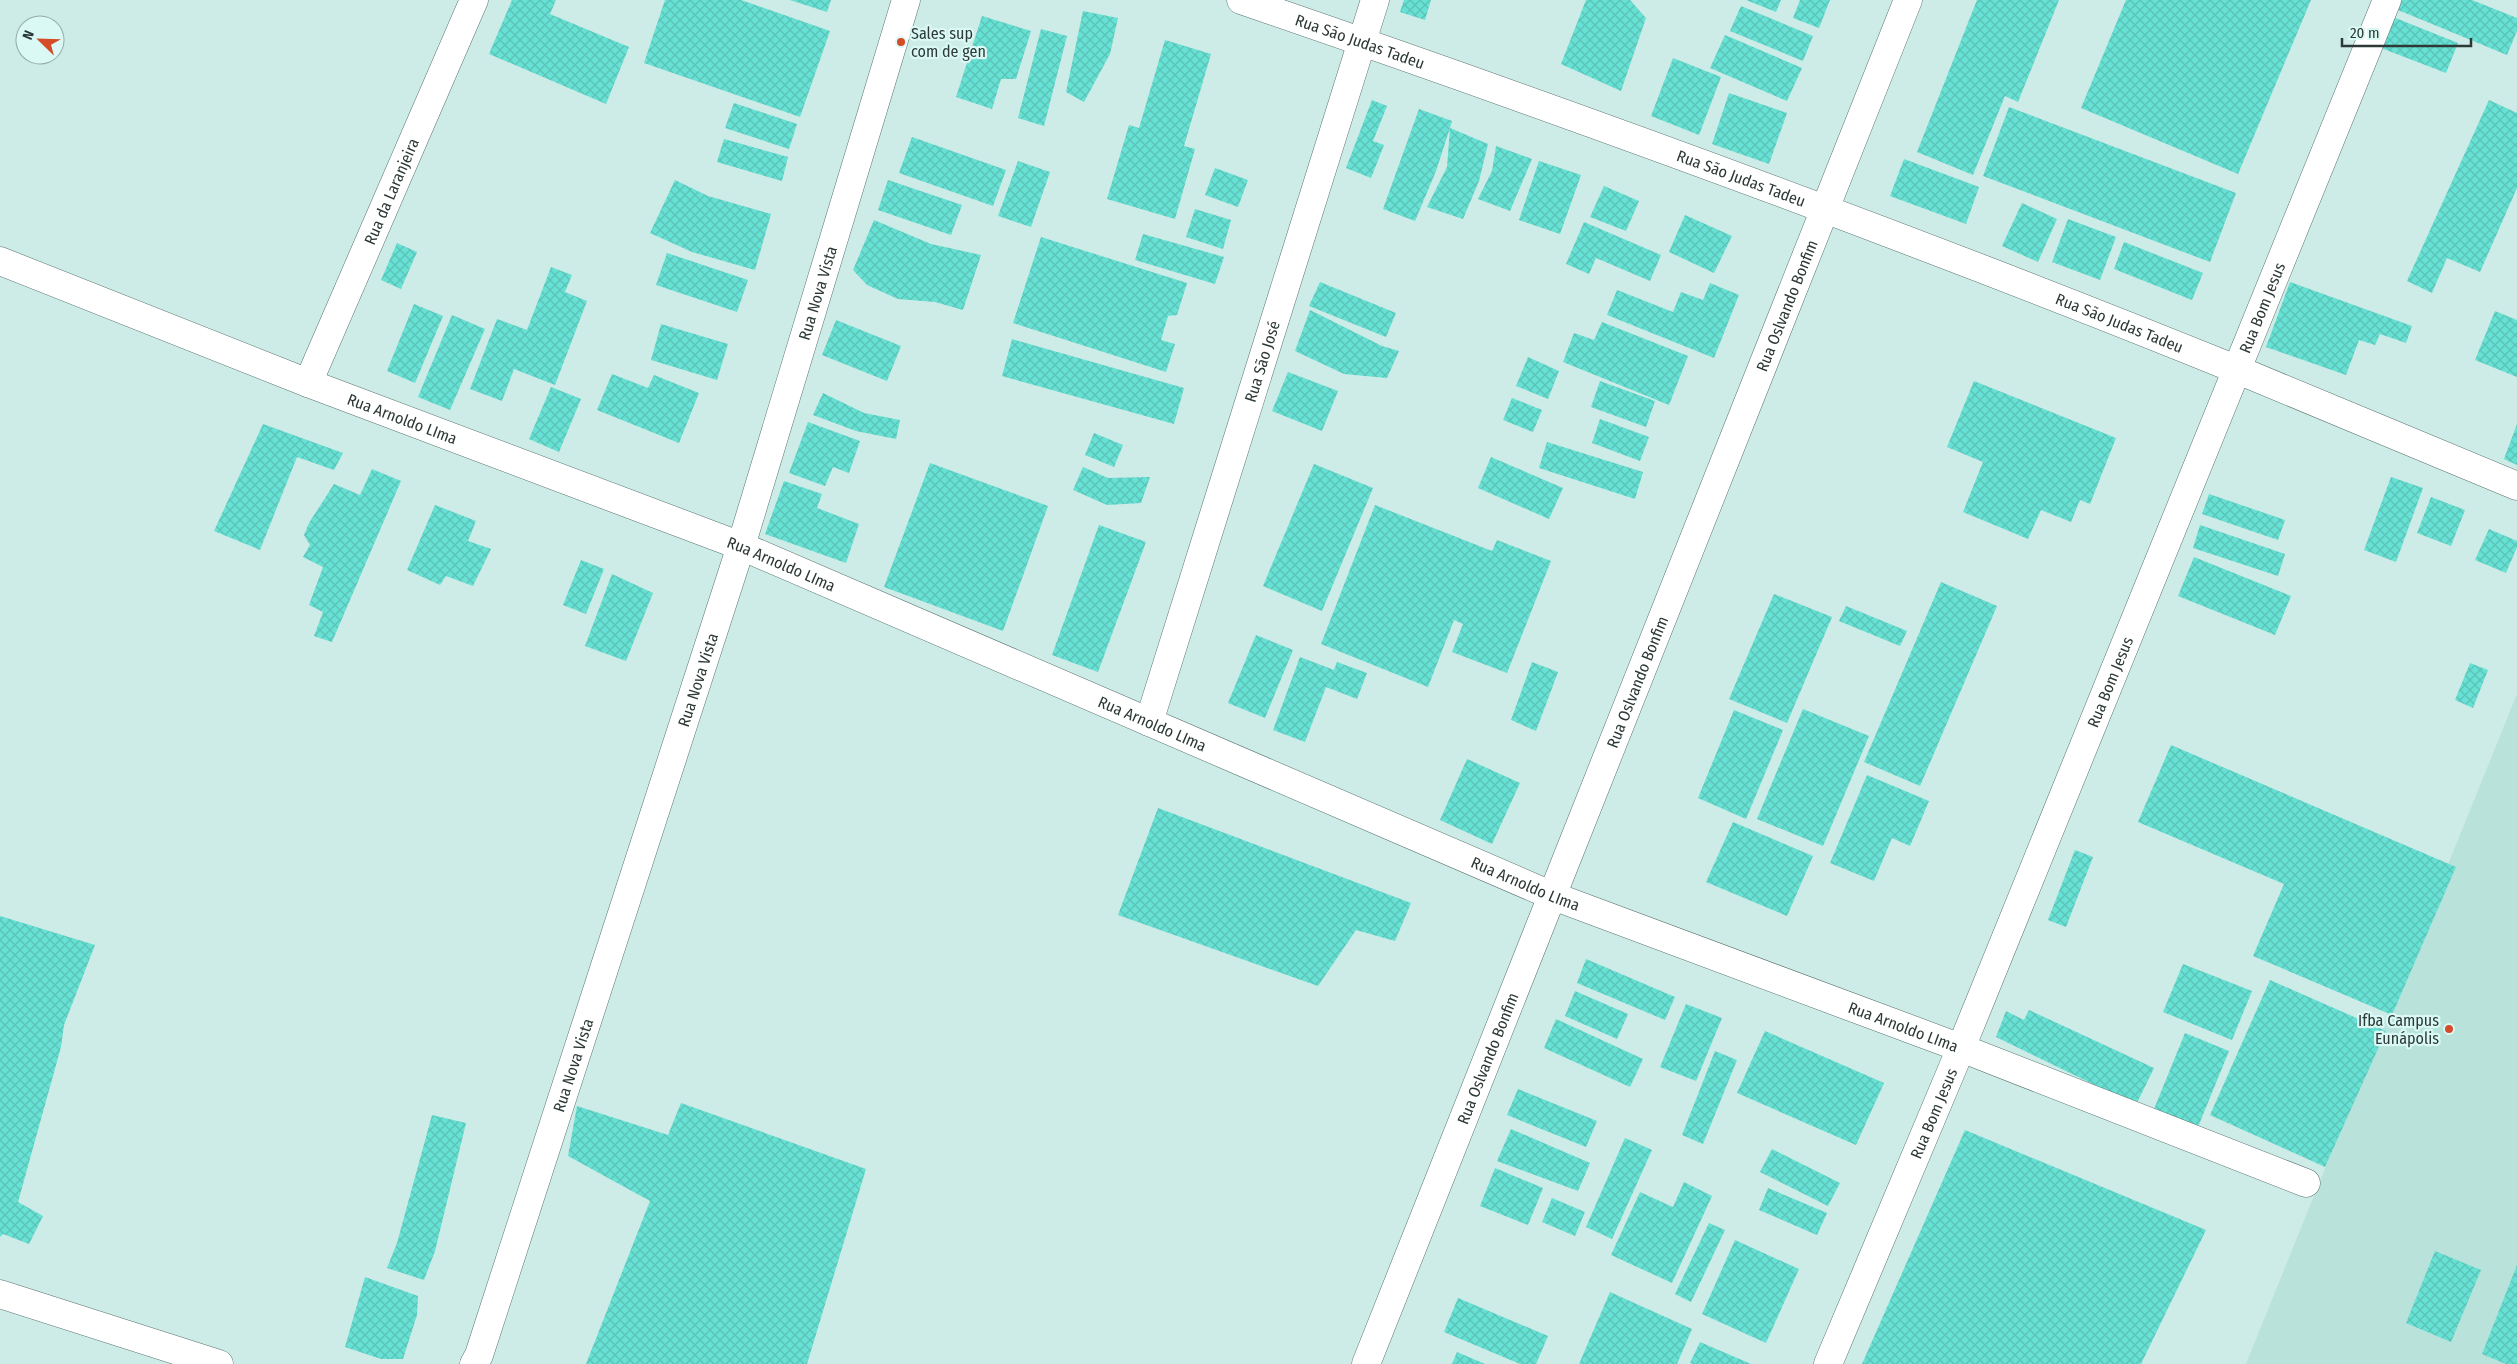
<svg xmlns="http://www.w3.org/2000/svg" width="2517" height="1364" viewBox="0 0 2517 1364" font-family="'Fira Sans Condensed',sans-serif">
<style>
.built{fill:#b9e2db}
.building{fill:url(#building-cross-hatch)}
.lines{fill:none;stroke-linecap:round;stroke-linejoin:round}
.minor-casing{stroke:#5a7571;stroke-width:29}
.minor{stroke:#fff;stroke-width:28}
.poi-dot{fill:#d54c28;stroke:#daf9f4;stroke-width:2}
.labels{text-anchor:middle;dominant-baseline:central;stroke-width:4.5;stroke-linejoin:round;paint-order:stroke}
.poi-label{font-size:16px;fill:#2d3937;stroke:#daf9f4;text-anchor:start}
.street-label{font-size:16px;fill:#2d3937;stroke:#daf9f4}
</style>
<defs>
<pattern id="building-cross-hatch" width="8" height="8" patternUnits="userSpaceOnUse" patternTransform="scale(1.25)"><rect width="8" height="8" fill="#67e1d3"/><path d="M0 0l8 8M0 8l8-8" fill="none" stroke="#5ac2b6"/></pattern>
</defs>
<rect width="100%" height="100%" fill="#cdebe7"/>
<path class="built" d="M2517 694V1364H2246Z"/>
<g class="building">
<path d="M512 0H556L550 14 629 47 606 104 489 54Z"/>
<path d="M665 0H741L830 31 800 117 644 63Z"/>
<path d="M790 0H831L827 12Z"/>
<path d="M1404 0H1431L1425 20 1400 12Z"/>
<path d="M1586 0H1630L1646 18 1621 91 1561 64Z"/>
<path d="M1746 0H1781L1776 12Z"/>
<path d="M1800 0H1830L1819 28 1793 18Z"/>
<path d="M1977 0H2059L2018 102 2005 96 1973 175 1917 152Z"/>
<path d="M2126 0H2311L2238 174 2081 108Z"/>
<path d="M2402 0H2472L2517 18V31L2507 55 2398 10Z"/>
<path d="M1741 6 1813 36 1803 61 1730 31Z"/>
<path d="M1083 11 1118 18 1110 54 1084 102 1066 92Z"/>
<path d="M982 16 1031 31 1016 79H1001L992 109 956 97Z"/>
<path d="M2393 17 2458 43 2446 73 2381 48Z"/>
<path d="M1041 29 1067 36 1044 126 1018 118Z"/>
<path d="M1725 35 1802 68 1787 101 1710 68Z"/>
<path d="M1165 40 1211 54 1184 146 1195 149 1175 219 1107 199 1129 125 1139 128Z"/>
<path d="M1673 58 1721 77 1699 135 1651 116Z"/>
<path d="M1729 93 1787 113 1769 164 1712 144Z"/>
<path d="M1372 100 1387 106 1373 141 1384 145 1371 178 1346 168Z"/>
<path d="M2489 100 2517 113V188L2480 272 2447 258 2432 293 2407 281Z"/>
<path d="M734 103 797 124 789 149 725 128Z"/>
<path d="M2009 107 2236 193 2210 262 1983 176Z"/>
<path d="M1419 109 1452 121 1450 128 1488 144 1479 181 1463 219 1427 207 1447 167 1450 128 1436 171 1415 221 1383 209Z"/>
<path d="M912 137 1006 170 993 206 899 173Z"/>
<path d="M724 139 788 157 782 181 717 162Z"/>
<path d="M1496 146 1532 159 1510 211 1478 199 1492 171Z"/>
<path d="M1904 159 1979 187 1966 224 1890 196Z"/>
<path d="M1018 161 1050 172 1031 227 998 216Z"/>
<path d="M1539 161 1581 175 1560 234 1519 220Z"/>
<path d="M1215 168 1248 180 1238 207 1205 195Z"/>
<path d="M675 180 708 196 771 214 755 270 692 252 650 233Z"/>
<path d="M888 180 962 205 951 235 878 210Z"/>
<path d="M1604 186 1639 201 1626 231 1590 217Z"/>
<path d="M2022 203 2057 219 2038 262 2002 246Z"/>
<path d="M1195 209 1231 220 1223 249 1186 237Z"/>
<path d="M1685 215 1732 236 1714 273 1669 252Z"/>
<path d="M2068 219 2116 237 2100 280 2052 262Z"/>
<path d="M874 220 931 244 981 255 963 310 935 302 898 299 867 285 853 270Z"/>
<path d="M1584 222 1661 255 1650 281 1596 258 1589 274 1566 264Z"/>
<path d="M1143 234 1224 257 1215 284 1135 260Z"/>
<path d="M1041 237 1187 283 1177 315 1168 316 1161 340 1175 344 1166 372 1013 323Z"/>
<path d="M2124 242 2203 273 2192 300 2114 269Z"/>
<path d="M397 243 417 252 401 289 381 280Z"/>
<path d="M667 253 748 280 737 312 656 285Z"/>
<path d="M551 267 572 275 565 292 587 301 555 385 514 369 502 401 470 389 497 319 527 330Z"/>
<path d="M1320 282 1396 313 1386 337 1309 306Z"/>
<path d="M2290 282 2412 326 2406 343 2380 334 2375 345 2359 340 2346 375 2266 347Z"/>
<path d="M1710 283 1739 295 1714 358 1607 315 1617 290 1673 312 1681 292 1703 300Z"/>
<path d="M414 304 443 316 415 383 387 371Z"/>
<path d="M1310 310 1382 346 1399 351 1387 378 1344 374 1295 351Z"/>
<path d="M2495 311 2517 320V377L2475 360Z"/>
<path d="M452 315 485 329 450 410 418 397Z"/>
<path d="M836 320 901 346 887 381 822 355Z"/>
<path d="M1602 322 1688 356 1669 405 1563 362 1574 333 1594 340Z"/>
<path d="M661 324 728 344 717 380 651 360Z"/>
<path d="M1012 339 1184 388 1174 424 1002 376Z"/>
<path d="M1528 357 1559 371 1548 399 1516 386Z"/>
<path d="M1288 372 1338 391 1322 431 1272 411Z"/>
<path d="M612 374 648 388 654 375 699 393 679 443 597 410Z"/>
<path d="M1600 381 1655 401 1646 427 1591 407Z"/>
<path d="M1974 381 2116 438 2090 504 2080 500 2071 522 2041 510 2028 539 1963 512 1983 462 1947 447Z"/>
<path d="M551 387 581 399 559 452 529 439Z"/>
<path d="M823 393 864 413 900 420 896 439 856 431 813 415Z"/>
<path d="M1512 398 1542 410 1533 432 1503 420Z"/>
<path d="M1600 419 1649 437 1640 461 1592 443Z"/>
<path d="M808 422 860 441 849 473 833 467 825 486 789 473Z"/>
<path d="M263 424 343 453 334 470 297 457 260 550 214 531Z"/>
<path d="M2517 424V465L2504 459Z"/>
<path d="M1094 433 1123 445 1114 467 1085 455Z"/>
<path d="M1547 442 1643 472 1635 499 1539 468Z"/>
<path d="M1491 457 1563 488 1549 519 1478 488Z"/>
<path d="M930 463 1048 506 1003 631 884 587Z"/>
<path d="M1314 464 1373 488 1322 611 1263 586Z"/>
<path d="M1083 467 1108 478 1150 477 1141 503 1107 505 1073 490Z"/>
<path d="M372 469 401 481 332 642 314 636 323 612 309 605 323 567 303 557 310 545 304 535 309 523 334 484 360 495Z"/>
<path d="M2391 477 2423 488 2396 562 2364 550Z"/>
<path d="M784 481 822 494 817 508 859 524 846 563 765 534Z"/>
<path d="M2209 494 2285 520 2278 540 2202 514Z"/>
<path d="M2431 497 2465 510 2451 546 2417 533Z"/>
<path d="M435 505 476 521 468 541 491 549 473 586 446 576 440 585 407 570Z"/>
<path d="M1375 505 1492 551 1497 540 1551 561 1507 673 1452 652 1463 624 1454 620 1428 687 1321 644Z"/>
<path d="M1099 525 1146 542 1098 672 1052 655Z"/>
<path d="M2200 525 2285 554 2278 576 2193 548Z"/>
<path d="M2489 529 2517 541V547L2506 573 2475 560Z"/>
<path d="M2194 557 2291 596 2275 635 2178 596Z"/>
<path d="M581 560 604 569 586 614 563 605Z"/>
<path d="M612 574 653 593 626 661 585 646Z"/>
<path d="M1941 582 1997 606 1920 786 1864 762Z"/>
<path d="M1774 594 1832 617 1787 723 1729 699Z"/>
<path d="M1846 606 1907 631 1900 646 1839 621Z"/>
<path d="M1256 635 1293 650 1265 718 1228 703Z"/>
<path d="M1300 657 1334 670 1337 662 1367 673 1357 699 1326 687 1305 742 1273 730Z"/>
<path d="M1532 662 1558 672 1536 731 1511 720Z"/>
<path d="M2470 663 2488 670 2473 708 2455 700Z"/>
<path d="M1803 709 1869 736 1823 846 1757 819Z"/>
<path d="M1734 710 1783 730 1746 819 1698 798Z"/>
<path d="M2171 745 2456 867 2392 1015 2253 956 2284 884 2138 822Z"/>
<path d="M1467 759 1520 783 1492 844 1440 820Z"/>
<path d="M1867 775 1929 801 1910 846 1892 838 1874 881 1830 863Z"/>
<path d="M1158 808 1411 903 1395 941 1356 930 1318 986 1118 915Z"/>
<path d="M1733 822 1813 856 1787 916 1706 882Z"/>
<path d="M2075 850 2093 857 2066 927 2048 920Z"/>
<path d="M0 916 95 945 64 1025 61 1047 18 1202 43 1216 29 1244 3 1234 0 1237Z"/>
<path d="M1586 959 1675 997 1665 1020 1577 983Z"/>
<path d="M2183 964 2252 991 2232 1040 2163 1012Z"/>
<path d="M2270 980 2386 1031 2325 1167 2210 1115Z"/>
<path d="M1575 991 1628 1014 1617 1039 1565 1016Z"/>
<path d="M1686 1004 1722 1018 1696 1081 1660 1067Z"/>
<path d="M2029 1010 2154 1068 2136 1105 1996 1037 2006 1011 2024 1020Z"/>
<path d="M1556 1019 1643 1059 1630 1087 1544 1048Z"/>
<path d="M1765 1031 1884 1083 1856 1145 1737 1093Z"/>
<path d="M2185 1033 2229 1051 2198 1127 2154 1109Z"/>
<path d="M1715 1051 1737 1060 1703 1144 1682 1135Z"/>
<path d="M1518 1089 1597 1121 1586 1147 1507 1115Z"/>
<path d="M681 1103 866 1169 807 1364H586L650 1201 568 1156 577 1106 668 1135Z"/>
<path d="M432 1115 466 1123 435 1251 424 1280 387 1268 397 1243Z"/>
<path d="M1511 1129 1590 1163 1578 1191 1497 1161Z"/>
<path d="M1965 1130 2206 1230 2141 1364H1862Z"/>
<path d="M1625 1138 1652 1150 1612 1239 1586 1227Z"/>
<path d="M1772 1149 1840 1183 1828 1206 1760 1172Z"/>
<path d="M1495 1168 1543 1188 1528 1225 1480 1206Z"/>
<path d="M1684 1182 1712 1196 1672 1283 1611 1255 1640 1192 1673 1207Z"/>
<path d="M1768 1188 1827 1213 1817 1235 1759 1210Z"/>
<path d="M1552 1198 1585 1212 1575 1236 1542 1222Z"/>
<path d="M1709 1223 1725 1230 1691 1302 1675 1294Z"/>
<path d="M1735 1240 1799 1269 1766 1343 1702 1314Z"/>
<path d="M2435 1251 2481 1270 2451 1342 2406 1323Z"/>
<path d="M2517 1265V1364H2506L2482 1354Z"/>
<path d="M365 1277 418 1296 417 1315 403 1359H381L345 1347Z"/>
<path d="M1610 1292 1692 1329 1677 1364H1579Z"/>
<path d="M1458 1298 1548 1336 1536 1364H1520L1444 1332Z"/>
<path d="M1700 1342 1751 1364H1693L1690 1363Z"/>
<path d="M1457 1352 1485 1364H1452Z"/>
</g>
<g class="lines">
<defs>
<g id="minor">
<path id="s1" d="M1241 0C1576 115 1910 237 2238 370 2331 408 2424 448 2517 486"/>
<path id="s2" d="M0 261 308 383 741 546 1553 896 1961 1048 2306 1183"/>
<path id="s3" d="M308 383 474 0"/>
<path id="s4" d="M1149 722 1375 0"/>
<path d="M0 1294 219 1364"/>
<path id="s5" d="M474 1364 479 1355 741 546 906 0"/>
<path id="s6" d="M1366 1364 1908 0"/>
<path id="s7" d="M1828 1364 1961 1048 2387 0"/>
</g>
</defs>
<use href="#minor" class="minor-casing"/>
<use href="#minor" class="minor"/>
</g>
<g class="poi-dot">
<circle cx="901" cy="42" r="5"/>
<circle cx="2449" cy="1029" r="5"/>
</g>
<g class="labels">
<g class="poi-label">
<text x="911" y="33">Sales sup<tspan x="911" dy="18">com de gen</tspan></text>
<text x="2439" y="1020" text-anchor="end">Ifba Campus<tspan x="2439" dy="18">Eunápolis</tspan></text>
</g>
<g class="street-label">
<text stroke="none"><textPath href="#s1" startOffset="126">Rua São Judas Tadeu</textPath></text>
<text stroke="none"><textPath href="#s1" startOffset="531">Rua São Judas Tadeu</textPath></text>
<text stroke="none"><textPath href="#s3" startOffset="209">Rua da Laranjeira</textPath></text>
<text stroke="none"><textPath href="#s5" startOffset="1125">Rua Nova Vista</textPath></text>
<text stroke="none"><textPath href="#s6" startOffset="1139">Rua Oslvando Bonfim</textPath></text>
<text stroke="none"><textPath href="#s7" startOffset="1142">Rua Bom Jesus</textPath></text>
<text stroke="none"><textPath href="#s1" startOffset="936">Rua São Judas Tadeu</textPath></text>
<text stroke="none"><textPath href="#s4" startOffset="378">Rua São José</textPath></text>
<text stroke="none"><textPath href="#s2" startOffset="432">Rua Arnoldo LIma</textPath></text>
<text stroke="none"><textPath href="#s2" startOffset="838">Rua Arnoldo LIma</textPath></text>
<text stroke="none"><textPath href="#s5" startOffset="720">Rua Nova Vista</textPath></text>
<text stroke="none"><textPath href="#s6" startOffset="734">Rua Oslvando Bonfim</textPath></text>
<text stroke="none"><textPath href="#s7" startOffset="738">Rua Bom Jesus</textPath></text>
<text stroke="none"><textPath href="#s2" startOffset="1242">Rua Arnoldo LIma</textPath></text>
<text stroke="none"><textPath href="#s2" startOffset="1648">Rua Arnoldo LIma</textPath></text>
<text stroke="none"><textPath href="#s2" startOffset="2052">Rua Arnoldo LIma</textPath></text>
<text stroke="none"><textPath href="#s6" startOffset="329">Rua Oslvando Bonfim</textPath></text>
<text stroke="none"><textPath href="#s5" startOffset="315">Rua Nova Vista</textPath></text>
<text stroke="none"><textPath href="#s7" startOffset="272">Rua Bom Jesus</textPath></text>
</g>
</g>
<g transform="translate(40 40) rotate(293)"><circle r="24" fill="#daf9f4" stroke="#95aca8"/>
<path d="M0-4L9 19L0 12L-9 19Z" fill="#d54c28"/>
<text y="-8" font-size="14" font-weight="bold" text-anchor="middle" fill="#2d3937">N</text>
</g>
<path d="M2342 38v8h129v-8" fill="none" stroke="#2d3937" stroke-width="2.5"/>
<text x="2350" y="38" font-size="15" fill="#2d3937" stroke="#daf9f4" stroke-width="4" paint-order="stroke">20 m</text>
</svg>
